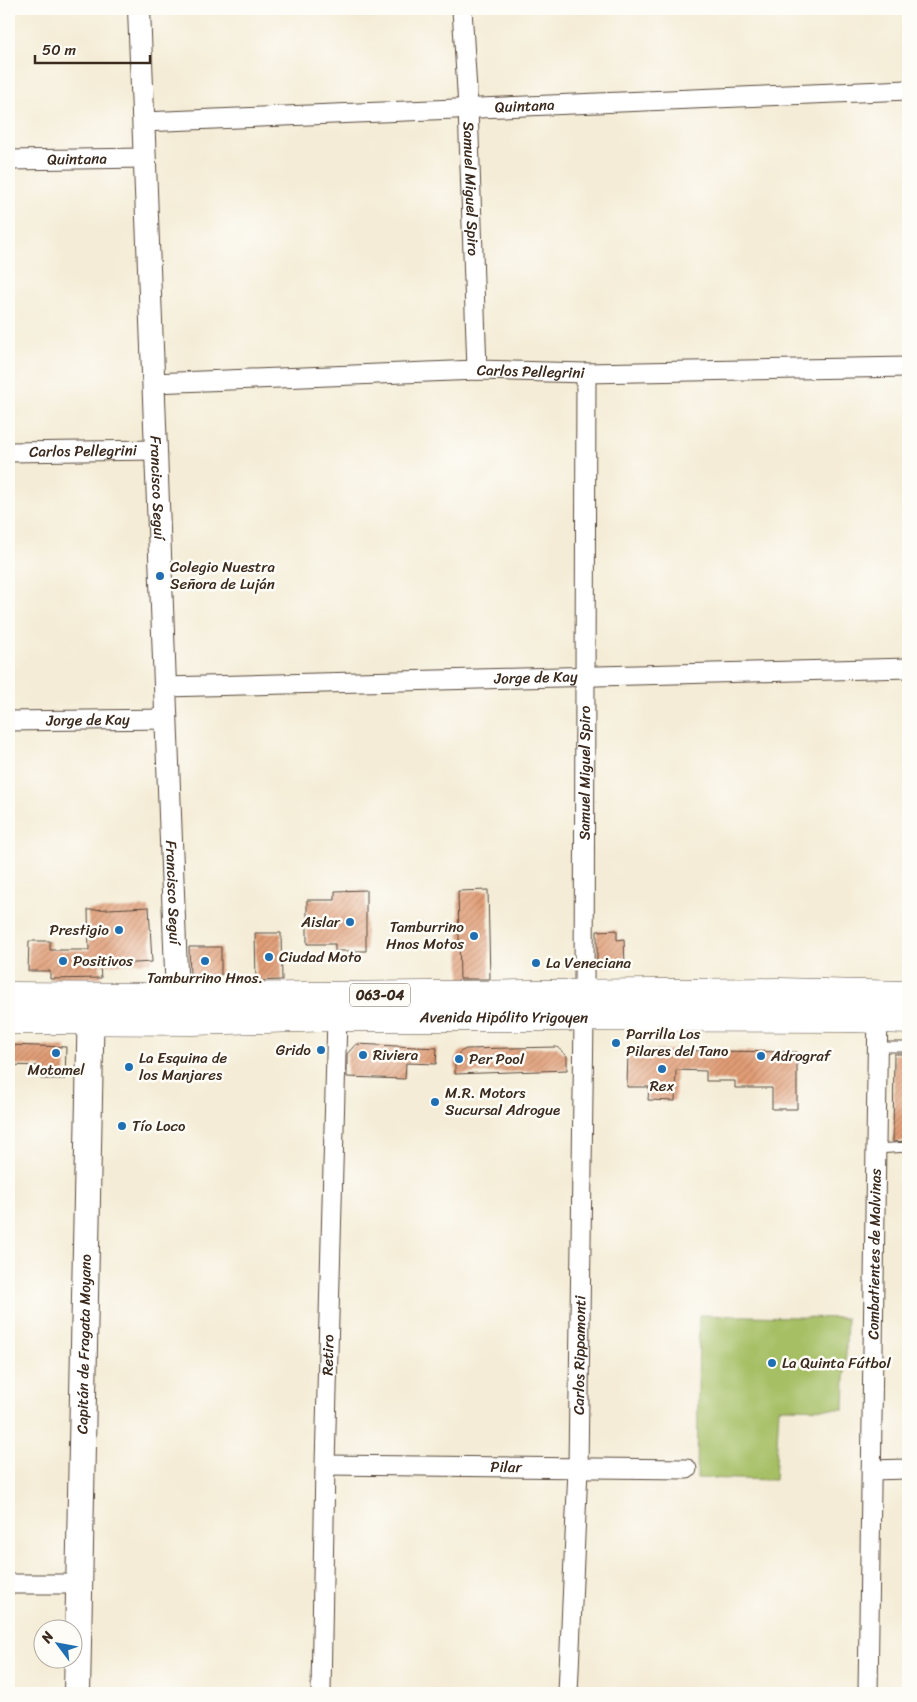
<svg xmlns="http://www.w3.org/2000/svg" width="917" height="1702" viewBox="0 0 917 1702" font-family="Sriracha,sans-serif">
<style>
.garden{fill:#a6bf65;stroke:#707442}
.building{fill:url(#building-hatch)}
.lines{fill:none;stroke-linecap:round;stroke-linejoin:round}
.service-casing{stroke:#57473a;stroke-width:11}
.minor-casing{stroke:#57473a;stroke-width:21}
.tertiary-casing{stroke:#57473a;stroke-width:24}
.secondary-casing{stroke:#57473a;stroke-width:28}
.primary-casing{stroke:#57473a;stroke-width:29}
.service{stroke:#fff;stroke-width:9}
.minor{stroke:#fff;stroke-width:19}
.tertiary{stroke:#fff;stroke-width:22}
.secondary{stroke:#fff;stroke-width:26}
.primary{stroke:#fff;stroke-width:28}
.poi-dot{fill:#1f6fb2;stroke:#fdfcf7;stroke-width:2}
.labels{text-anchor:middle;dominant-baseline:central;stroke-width:5;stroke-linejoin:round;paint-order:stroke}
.shield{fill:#fdfcf7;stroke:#75695f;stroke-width:1}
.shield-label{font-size:14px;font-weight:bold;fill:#3b2a1e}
.street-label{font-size:15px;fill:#3b2a1e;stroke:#fdfcf7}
.poi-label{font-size:15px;fill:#3b2a1e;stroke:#fdfcf7;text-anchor:start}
</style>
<defs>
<pattern id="building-hatch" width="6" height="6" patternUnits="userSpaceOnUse" patternTransform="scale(1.25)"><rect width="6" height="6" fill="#e19d76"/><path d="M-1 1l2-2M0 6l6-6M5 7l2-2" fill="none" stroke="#b88060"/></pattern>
</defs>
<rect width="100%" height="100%" fill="#fdfcf7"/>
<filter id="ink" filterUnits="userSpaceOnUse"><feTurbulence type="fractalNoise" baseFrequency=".02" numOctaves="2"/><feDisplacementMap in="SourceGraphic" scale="10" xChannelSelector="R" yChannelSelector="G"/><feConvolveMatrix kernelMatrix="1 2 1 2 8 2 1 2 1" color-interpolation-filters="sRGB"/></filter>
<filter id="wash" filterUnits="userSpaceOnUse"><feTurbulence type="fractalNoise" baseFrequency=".0096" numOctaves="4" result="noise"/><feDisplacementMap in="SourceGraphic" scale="20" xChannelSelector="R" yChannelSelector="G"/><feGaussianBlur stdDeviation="1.12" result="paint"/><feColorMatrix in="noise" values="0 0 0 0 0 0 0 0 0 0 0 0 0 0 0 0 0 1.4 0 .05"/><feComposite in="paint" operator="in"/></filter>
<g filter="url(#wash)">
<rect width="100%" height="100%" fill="#f4ecd6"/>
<path class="garden" d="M699 1315 847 1318 844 1409 779 1408 775 1480 697 1478Z"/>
<g id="blocks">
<g class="building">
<path d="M366 890V951H335V944H307V900H335V891Z"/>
<path d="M488 890 490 979H460L458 891Z"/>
<path d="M149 907 152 962 100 965 101 978 50 979V971H28L29 941H50V950H89L88 910Z"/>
<path d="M617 930V940L624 939 625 966 597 967V931Z"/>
<path d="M255 933H281L282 980 256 981Z"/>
<path d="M189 947H221V975H190Z"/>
<path d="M356 1044 437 1048 436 1064 406 1063 405 1079 347 1077V1054Z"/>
<path d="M9 1045 66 1047 65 1079H41V1066L9 1065Z"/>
<path d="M557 1047 567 1056V1070L455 1074V1058L460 1052 466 1049Z"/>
<path d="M628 1050 797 1052V1109H772V1088H735V1081H706V1071L676 1070 675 1101 648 1100 649 1087H627Z"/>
<path d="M894 1054H908V1141L893 1142Z"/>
</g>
</g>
</g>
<g filter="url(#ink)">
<use href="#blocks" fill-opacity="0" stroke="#57473a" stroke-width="1"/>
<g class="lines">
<defs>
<g id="service">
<path d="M878 1047H908"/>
<path d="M876 1149 908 1147"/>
</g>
<g id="minor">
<path id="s1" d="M462 9 468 107 477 370"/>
<path id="s2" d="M143 122 908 90"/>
<path id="s3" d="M9 160 145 158"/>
<path id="s4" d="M153 383 477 370 586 373 908 367"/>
<path id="s5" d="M9 452 156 450"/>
<path id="s6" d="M165 687 908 668"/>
<path id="s7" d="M9 721 166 719"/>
<path id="s8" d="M584 993 586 373"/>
<path id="s9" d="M325 1465 687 1469"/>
<path d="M871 1470 908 1469"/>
<path d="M9 1584H79"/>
<path id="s10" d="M321 1693 325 1465 337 1017"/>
<path id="s11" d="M568 1693 578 1469 584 1018"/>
<path id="s12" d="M868 1693 878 1007"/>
</g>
<g id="tertiary">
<path id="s13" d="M139 9 177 997 176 1013"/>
</g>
<g id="secondary">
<path id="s14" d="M77 1693 91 999"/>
</g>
<g id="primary">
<path d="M9 996 177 997 780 992 908 995"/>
<path id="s15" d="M9 1020 193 1021 337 1017 847 1018 908 1020"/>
</g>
</defs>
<use href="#service" class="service-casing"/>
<use href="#minor" class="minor-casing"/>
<use href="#tertiary" class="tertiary-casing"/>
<use href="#secondary" class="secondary-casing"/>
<use href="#primary" class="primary-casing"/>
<use href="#service" class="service"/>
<use href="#minor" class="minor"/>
<use href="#tertiary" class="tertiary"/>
<use href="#secondary" class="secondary"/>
<use href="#primary" class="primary"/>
</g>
</g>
<g class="poi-dot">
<circle cx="160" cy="576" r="5"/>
<circle cx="350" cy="922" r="5"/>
<circle cx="119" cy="930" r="5"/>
<circle cx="474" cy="936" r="5"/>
<circle cx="269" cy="957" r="5"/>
<circle cx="63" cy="961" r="5"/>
<circle cx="205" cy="961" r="5"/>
<circle cx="536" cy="963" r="5"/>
<circle cx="616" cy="1043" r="5"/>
<circle cx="321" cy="1050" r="5"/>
<circle cx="56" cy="1053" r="5"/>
<circle cx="363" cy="1055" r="5"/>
<circle cx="761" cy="1056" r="5"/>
<circle cx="459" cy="1059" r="5"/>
<circle cx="129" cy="1067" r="5"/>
<circle cx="662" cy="1069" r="5"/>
<circle cx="435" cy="1102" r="5"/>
<circle cx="122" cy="1126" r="5"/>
<circle cx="772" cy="1363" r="5"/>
</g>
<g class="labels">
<rect class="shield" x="350" y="983.5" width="60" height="23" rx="4"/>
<g class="shield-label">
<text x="380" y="995">063-04</text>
</g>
<g class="street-label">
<text stroke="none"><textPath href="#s2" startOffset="382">Quintana</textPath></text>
<text stroke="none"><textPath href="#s3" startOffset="68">Quintana</textPath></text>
<text stroke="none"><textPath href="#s1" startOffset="180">Samuel Miguel Spiro</textPath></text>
<text stroke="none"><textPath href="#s4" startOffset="378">Carlos Pellegrini</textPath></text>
<text stroke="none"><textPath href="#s5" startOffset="74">Carlos Pellegrini</textPath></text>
<text stroke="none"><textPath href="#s13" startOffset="479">Francisco Seguí</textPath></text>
<text stroke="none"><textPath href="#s6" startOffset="371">Jorge de Kay</textPath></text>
<text stroke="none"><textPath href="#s7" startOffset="79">Jorge de Kay</textPath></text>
<text stroke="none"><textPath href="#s8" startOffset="220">Samuel Miguel Spiro</textPath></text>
<text stroke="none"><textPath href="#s13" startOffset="884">Francisco Seguí</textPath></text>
<text stroke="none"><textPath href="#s15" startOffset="495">Avenida Hipólito Yrigoyen</textPath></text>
<text stroke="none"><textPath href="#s12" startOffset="439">Combatientes de Malvinas</textPath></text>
<text stroke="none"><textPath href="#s14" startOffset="349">Capitán de Fragata Moyano</textPath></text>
<text stroke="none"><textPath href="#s10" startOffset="338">Retiro</textPath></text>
<text stroke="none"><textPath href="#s11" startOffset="338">Carlos Rippamonti</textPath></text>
<text stroke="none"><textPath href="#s9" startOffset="181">Pilar</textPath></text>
</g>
<g class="poi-label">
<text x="170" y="567">Colegio Nuestra<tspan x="170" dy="17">Señora de Luján</tspan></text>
<text x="340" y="922" text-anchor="end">Aislar</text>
<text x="464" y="927" text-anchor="end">Tamburrino<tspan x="464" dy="17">Hnos Motos</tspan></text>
<text x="109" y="930" text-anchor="end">Prestigio</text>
<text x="279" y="957">Ciudad Moto</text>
<text x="73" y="961">Positivos</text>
<text x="546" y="963">La Veneciana</text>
<text x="205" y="978" text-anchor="middle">Tamburrino Hnos.</text>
<text x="626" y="1034">Parrilla Los<tspan x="626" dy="17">Pilares del Tano</tspan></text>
<text x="311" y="1050" text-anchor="end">Grido</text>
<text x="373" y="1055">Riviera</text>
<text x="771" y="1056">Adrograf</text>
<text x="139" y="1058">La Esquina de<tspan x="139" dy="17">los Manjares</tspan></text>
<text x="469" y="1059">Per Pool</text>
<text x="56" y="1070" text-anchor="middle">Motomel</text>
<text x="662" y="1086" text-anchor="middle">Rex</text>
<text x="445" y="1093">M.R. Motors<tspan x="445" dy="17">Sucursal Adrogue</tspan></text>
<text x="132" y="1126">Tío Loco</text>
<text x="782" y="1363">La Quinta Fútbol</text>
</g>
</g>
<rect width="917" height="1702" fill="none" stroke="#fdfcf7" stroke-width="30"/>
<g transform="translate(58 1644) rotate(302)"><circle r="24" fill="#fdfcf7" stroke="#afa8a0"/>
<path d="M0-4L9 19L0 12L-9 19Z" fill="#1f6fb2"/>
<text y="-8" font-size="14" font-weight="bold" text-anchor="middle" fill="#3b2a1e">N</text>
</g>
<path d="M35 55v8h115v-8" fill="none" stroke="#3b2a1e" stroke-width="2.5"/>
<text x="42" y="55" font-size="15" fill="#3b2a1e" stroke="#fdfcf7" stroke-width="4" paint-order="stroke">50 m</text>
</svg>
